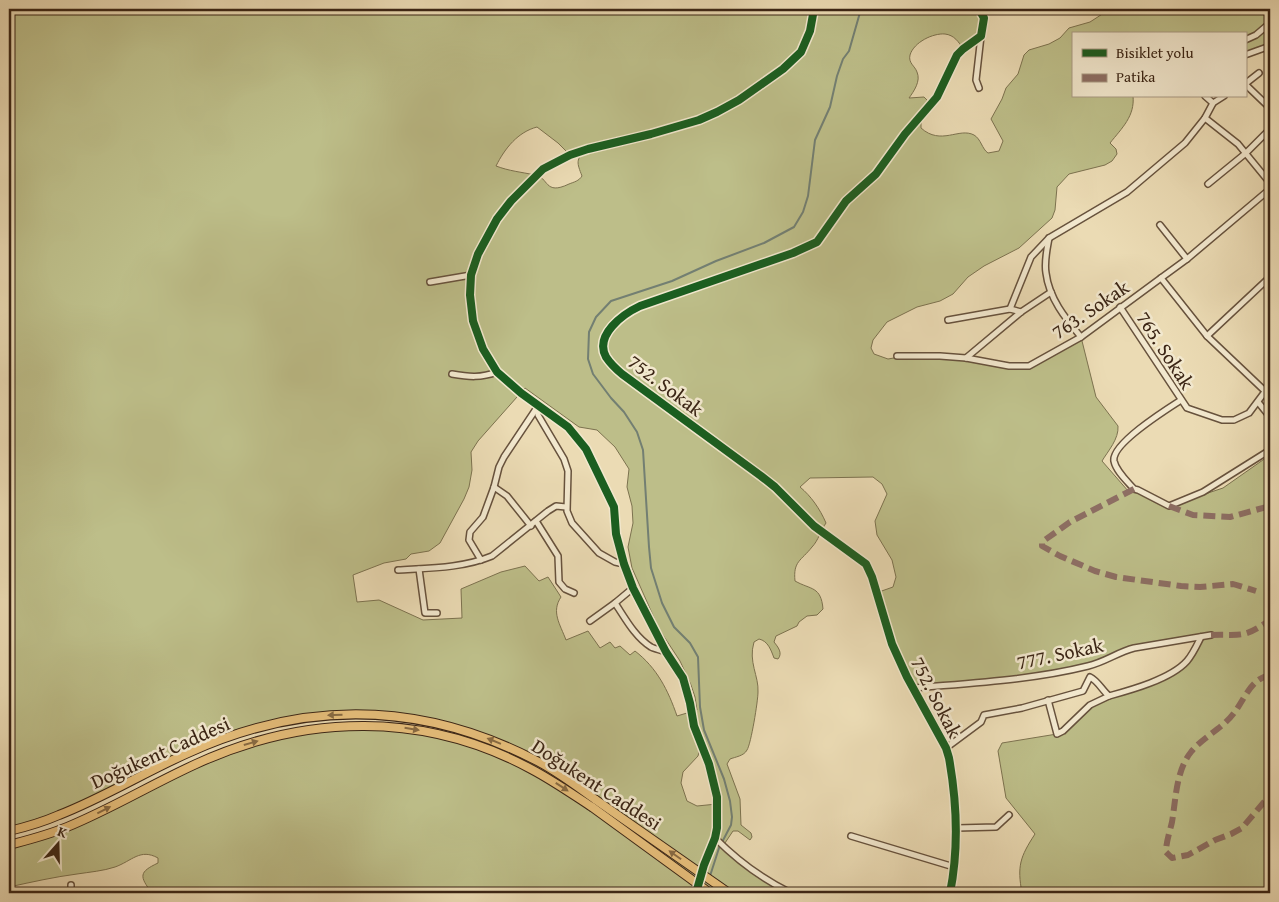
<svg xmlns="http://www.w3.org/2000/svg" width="1279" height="902" viewBox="0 0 1279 902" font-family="'Gentium Book Plus',serif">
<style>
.green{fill:#bdbe89;stroke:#7c724f;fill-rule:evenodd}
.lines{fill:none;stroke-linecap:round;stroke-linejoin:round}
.stream{stroke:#737f72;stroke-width:2}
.minor-casing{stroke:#67523d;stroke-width:8}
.tertiary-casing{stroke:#67523d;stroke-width:9}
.primary-casing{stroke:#3b2515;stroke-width:10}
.minor{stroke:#f2e8ce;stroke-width:5}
.tertiary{stroke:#f2e8ce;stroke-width:6}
.primary{stroke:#e6be7a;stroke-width:8}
.primary-bridge-casing{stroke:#3b2515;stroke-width:10;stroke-linecap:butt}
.primary-bridge{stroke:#e6be7a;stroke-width:8}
.quiet{stroke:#8d6e63;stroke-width:6;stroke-dasharray:12 6;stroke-linecap:butt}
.cycleway-casing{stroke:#f2e8ce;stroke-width:11}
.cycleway{stroke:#1b5e20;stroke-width:8}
.oneway{fill:#886a42}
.labels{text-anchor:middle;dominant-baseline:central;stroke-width:5;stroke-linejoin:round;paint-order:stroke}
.street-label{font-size:20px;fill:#3b2515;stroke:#f2e8ce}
</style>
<rect width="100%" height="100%" fill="#ebdbb4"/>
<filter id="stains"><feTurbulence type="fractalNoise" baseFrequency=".004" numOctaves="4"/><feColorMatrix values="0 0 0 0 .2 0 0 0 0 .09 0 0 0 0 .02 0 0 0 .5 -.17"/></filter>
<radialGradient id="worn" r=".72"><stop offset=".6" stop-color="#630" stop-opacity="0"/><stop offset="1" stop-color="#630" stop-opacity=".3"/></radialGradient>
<path class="green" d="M9 9H979L984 18 981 36 963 49C959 42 954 35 945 34 933 33 914 42 910 55 908 63 915 66 917 72 921 81 914 91 909 98L924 97 928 101 921 111V128C941 146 959 127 974 135 981 139 982 149 988 153L999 151 1003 141 991 119 1002 99 1006 88 1018 74 1024 55 1029 50 1049 44 1060 38 1069 28 1090 22 1110 9H1270V46L1245 55V34H1073V96H1133C1135 116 1122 128 1110 143L1116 149 1117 154 1112 161 1105 165 1069 174 1057 187 1055 210 1052 218 1019 248 984 266 968 277 953 294 940 301 917 307 887 322 873 340 871 348 874 354 888 359 911 355 1029 366 1081 337 1096 397 1118 426C1119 439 1108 451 1102 461L1129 492 1134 489 1169 506 1223 488 1270 455V893H1022C1017 866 1020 857 1035 834L1006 798 998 751 1002 743 1057 734 1090 705 1154 681 1186 661 1200 637 1134 648 1087 666 996 681 914 687 892 644 876 593 893 587 896 577 892 560 877 535 875 521 887 494 882 484 873 477 810 478 800 487C811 496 820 509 826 523 821 530 818 541 812 547 801 561 793 561 795 581 811 590 821 586 823 609L817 615 807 616 799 622 797 626 776 636 774 642C778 647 783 653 778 659L774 658C771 650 768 641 759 639L754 642C748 662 759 676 758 692 758 701 751 744 747 750 744 756 735 757 730 759L727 764 740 799 741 825 751 833 752 837 750 840 738 831H733L723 846 732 854 791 893H152C139 876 139 872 158 863V858C140 848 132 861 115 867 103 871 90 872 77 874 54 877 32 882 9 887V845L37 837 246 744 323 727 438 733 501 755 599 812 605 806 535 759 439 723 322 715 240 733 89 802 9 831ZM537 127 558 143 570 155 587 150C575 159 577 163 582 176 579 181 574 182 569 184 544 196 549 177 535 175 521 172 509 171 496 166 505 148 518 132 537 127ZM525 388 579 427 597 430 615 447 629 469 627 487 632 506 633 523 628 547 632 568 659 629 680 661 691 685 695 697 697 710 677 716C668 690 657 668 635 651L630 655 620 646 615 648 610 642 600 648 588 631 566 640C560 624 551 612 561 597L548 577 539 581 525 566 501 572 461 589 462 618 423 620 379 600 357 602 353 575 384 563 406 559 411 554 429 551 440 543 464 499 469 487 472 470 471 452 478 441ZM701 745 717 804 697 806 687 801 681 783 683 772 698 756Z"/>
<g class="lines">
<path class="stream" d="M710 876 719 848 731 825 732 817 730 801 724 779 704 730 700 707 698 657 690 643 674 627 662 603 651 568 649 547 643 450 637 432 624 412 611 398 593 374 588 359 589 332 596 317 611 301 672 281 716 261 764 243 794 227 803 212 808 196 815 140 830 107 837 76 843 59 849 51 861 9"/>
<defs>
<g id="minor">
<path d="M1245 40 1256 35 1270 23"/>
<path d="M1245 55 1270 46"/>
<path d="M1245 84 1270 108"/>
<path d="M1245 84 1259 73"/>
<path d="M979 88 976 80 981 36"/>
<path d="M1205 96 1213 103"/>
<path d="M1205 118 1238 144 1270 183"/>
<path d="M1208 184 1246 153 1270 129"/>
<path d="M1160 225 1187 259"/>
<path d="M1049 238C1047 249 1044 262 1046 273 1049 298 1065 318 1081 337"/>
<path d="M1161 278 1207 336 1266 392"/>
<path d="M430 282 471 275"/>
<path d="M1120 307 1187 408 1222 420H1234L1249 413 1270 385"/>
<path d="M1021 312 1010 309 1031 257 1049 238 1127 192 1185 143 1205 118 1213 103 1224 96"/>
<path d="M948 320 1010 309"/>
<path d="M1207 336 1270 277"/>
<path d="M897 356H940L966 358 1009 366H1029L1081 337 1161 278 1187 259 1270 189"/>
<path d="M966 358 1021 312 1051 292"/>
<path d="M452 374C469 377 481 378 497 372"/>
<path d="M1181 400C1167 409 1111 444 1114 461 1116 471 1127 481 1134 489L1138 490 1169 506 1203 492 1270 450"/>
<path d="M1258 402 1270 417"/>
<path d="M538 405V415L564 459 568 471 567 511 572 523 599 553 615 562 624 564"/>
<path d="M494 487 507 496 531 526"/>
<path d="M536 521 558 556 559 582 565 589 574 593"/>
<path d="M481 560 469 540 470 532 483 517 494 487 499 467 504 457 538 406"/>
<path d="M419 569 425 613H437"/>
<path d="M398 570C430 568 463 568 492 556L548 511 556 506 566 507"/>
<path d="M615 603C625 618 635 637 651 647 655 649 661 650 666 652"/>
<path d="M590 621 615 603 633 588"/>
<path d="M914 688C971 683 1032 680 1088 666 1105 662 1118 652 1134 648L1211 635"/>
<path d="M1048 700 1057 734 1063 731 1090 705 1109 696"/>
<path d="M946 748 981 722 984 715 1022 708 1083 691 1090 677C1098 681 1102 690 1109 696 1131 690 1171 679 1187 661 1193 654 1197 645 1201 637"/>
<path d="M957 828 996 827 1009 815"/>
<path d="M851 836 954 867"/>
<path d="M715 838C738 861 762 879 791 893"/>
<path d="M71 885V893"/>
<path d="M950 893C959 848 957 803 949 758L946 748 907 677 892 644 872 577 866 564 814 526 775 487 761 476 622 374C616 369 610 363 606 357 594 335 623 314 640 306L793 253 817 242 846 201 876 174 905 134 937 97 957 55 963 49 981 36 984 18 979 9"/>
</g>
<path id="tertiary" d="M696 893 704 865 715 838 717 828V797L709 764 694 726 690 703 683 678 666 652 633 588 624 564 616 534 614 507 586 449 568 427 521 393 497 372 483 349 473 321 470 295 471 275 478 254 497 219 511 201 543 169 570 155 588 149 651 134 699 120 717 112 739 100 783 69 801 52 810 31 814 9"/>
<g id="primary">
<path d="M9 831C26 827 43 822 59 815 103 798 145 772 188 753 304 700 419 701 533 759 556 770 576 786 596 800"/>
<path d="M9 845C28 840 48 835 67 827 111 809 152 784 196 764 305 714 424 711 531 769 552 780 572 794 592 807"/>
</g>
</defs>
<use href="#minor" class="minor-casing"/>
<use href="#tertiary" class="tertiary-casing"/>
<use href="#primary" class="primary-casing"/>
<use href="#minor" class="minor"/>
<use href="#tertiary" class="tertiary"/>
<use href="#primary" class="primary"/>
<defs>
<g id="primary-bridge">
<path d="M596 800 729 893"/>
<path d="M592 807 710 893"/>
</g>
</defs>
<use href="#primary-bridge" class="primary-bridge-casing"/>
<use href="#primary-bridge" class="primary-bridge"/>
<g class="quiet">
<path d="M1134 489 1070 522 1042 542V546L1060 556 1095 571 1116 577 1181 586 1200 587 1233 584 1256 591"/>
<path d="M1169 506 1193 515 1230 517 1270 506"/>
<path d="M1211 635C1242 634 1243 639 1270 620"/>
<path d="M1270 676C1252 676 1243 702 1234 713 1222 729 1203 737 1191 752 1176 771 1176 798 1172 822 1170 831 1166 842 1166 852L1172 858 1188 855 1215 840 1231 834 1242 828 1270 795"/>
</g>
<defs>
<g id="cycleway">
<path d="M696 893 704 865 715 838 717 828V797L709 764 694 726 690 703 683 678 666 652 633 588 624 564 616 534 614 507 586 449 568 427 521 393 497 372 483 349 473 321 470 295 471 275 478 254 497 219 511 201 543 169 570 155 588 149 651 134 699 120 717 112 739 100 783 69 801 52 810 31 814 9"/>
<path d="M950 893C959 848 957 803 949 758L946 748 907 677 892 644 872 577 866 564 814 526 775 487 761 476 622 374C616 369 610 363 606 357 594 335 623 314 640 306L793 253 817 242 846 201 876 174 905 134 937 97 957 55 963 49 981 36 984 18 979 9"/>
</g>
</defs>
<use href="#cycleway" class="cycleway-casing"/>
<use href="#cycleway" class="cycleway"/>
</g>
<defs><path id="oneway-solid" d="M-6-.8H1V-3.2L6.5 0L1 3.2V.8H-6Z" transform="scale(1.25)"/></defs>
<g class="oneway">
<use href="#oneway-solid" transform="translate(335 715) rotate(178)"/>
<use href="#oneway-solid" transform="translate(412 729) rotate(9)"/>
<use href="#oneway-solid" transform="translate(494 741) rotate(-158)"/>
<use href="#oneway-solid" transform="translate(251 743) rotate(-16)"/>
<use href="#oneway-solid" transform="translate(562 787) rotate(33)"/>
<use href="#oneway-solid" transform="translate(104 810) rotate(-27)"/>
<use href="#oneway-solid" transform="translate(675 855) rotate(-145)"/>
</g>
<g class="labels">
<g class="street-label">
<text transform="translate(1090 309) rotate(-34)">763. Sokak</text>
<text transform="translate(1166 350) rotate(57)">765. Sokak</text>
<text transform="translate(666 385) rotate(37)">752. Sokak</text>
<text transform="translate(1060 653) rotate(-12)">777. Sokak</text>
<text transform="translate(937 697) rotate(63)">752. Sokak</text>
<text transform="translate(160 752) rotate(-24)">Doğukent Caddesi</text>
<text transform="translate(597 784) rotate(33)">Doğukent Caddesi</text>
</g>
</g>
<rect width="1279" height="902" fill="none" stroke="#ebdbb4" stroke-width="30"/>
<rect x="10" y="10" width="1259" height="882" fill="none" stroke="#3b2515" stroke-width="2.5"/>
<rect x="15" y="15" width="1249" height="872" fill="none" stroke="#3b2515"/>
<rect x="1072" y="32" width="175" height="65" fill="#f2e8ce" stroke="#a99a84"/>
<rect x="1082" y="49" width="25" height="8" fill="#1b5e20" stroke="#a99a84"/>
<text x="1116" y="58" font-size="15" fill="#3b2515">Bisiklet yolu</text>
<rect x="1082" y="74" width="25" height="8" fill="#8d6e63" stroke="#a99a84"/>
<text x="1116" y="82" font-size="15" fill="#3b2515">Patika</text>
<g transform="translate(58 844) rotate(20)" stroke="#f2e8ce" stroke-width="4" paint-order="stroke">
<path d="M0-4L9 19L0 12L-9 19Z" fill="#3b2515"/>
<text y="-8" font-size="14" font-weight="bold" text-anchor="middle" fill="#3b2515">K</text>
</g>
<rect width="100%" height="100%" filter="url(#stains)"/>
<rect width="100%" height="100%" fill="url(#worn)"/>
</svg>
